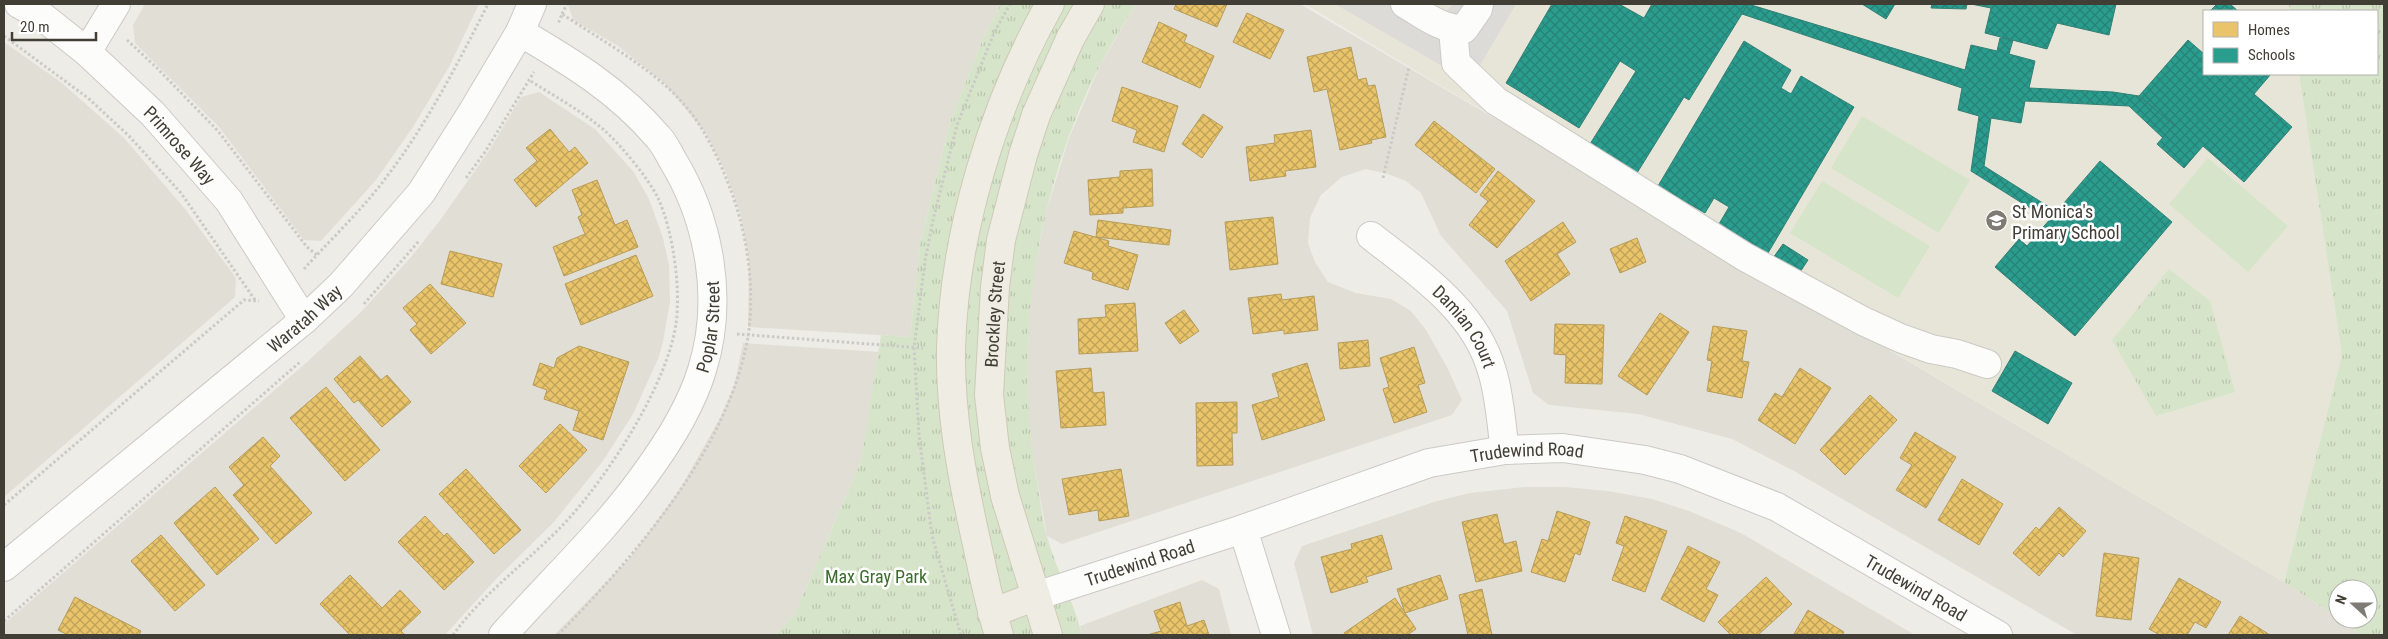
<svg xmlns="http://www.w3.org/2000/svg" width="2388" height="639" viewBox="0 0 2388 639" font-family="'Roboto Condensed',sans-serif">
<style>
.residential{fill:#e1dfd5}
.education{fill:#e7e5d7}
.grass{fill:url(#grass-tufts)}
.garden{fill:#d6e5c9}
.parking{fill:#dcdbd7}
.homes{fill:url(#homes-cross-hatch);stroke:#b79c5a}
.schools{fill:url(#schools-cross-hatch);stroke:#318074}
.lines{fill:none;stroke-linecap:round;stroke-linejoin:round}
.minor-casing{stroke:#cbcac5;stroke-width:30}
.major-casing{stroke:#cecab6;stroke-width:30}
.path{stroke:#cbcac6;stroke-width:3;stroke-dasharray:2.5 2.5;stroke-linecap:butt}
.minor{stroke:#fcfcfb;stroke-width:28}
.major{stroke:#efede3;stroke-width:28}
.labels{text-anchor:middle;dominant-baseline:central;stroke-width:5;stroke-linejoin:round;paint-order:stroke}
.street-label{font-size:18px;fill:#413e35;stroke:#fff}
.poi-label{font-size:18px;fill:#413e35;stroke:#fff;text-anchor:start}
.park-label{font-size:18px;fill:#3d6c2f;stroke:#fff}
</style>
<defs>
<pattern id="grass-tufts" width="24" height="20" patternUnits="userSpaceOnUse" patternTransform="scale(1.25)"><rect width="24" height="20" fill="#d6e5c9"/><path d="M3 7l-1-3M5 7V3M7 7l1-3M15 17l-1-3M17 17v-4M19 17l1-3" fill="none" stroke="#b9c6ad"/></pattern>
<pattern id="homes-cross-hatch" width="8" height="8" patternUnits="userSpaceOnUse" patternTransform="scale(1.25)"><rect width="8" height="8" fill="#e9c46a"/><path d="M0 0l8 8M0 8l8-8" fill="none" stroke="#bea158"/></pattern>
<pattern id="schools-cross-hatch" width="8" height="8" patternUnits="userSpaceOnUse" patternTransform="scale(1.25)"><rect width="8" height="8" fill="#2a9d8f"/><path d="M0 0l8 8M0 8l8-8" fill="none" stroke="#268176"/></pattern>
</defs>
<rect width="100%" height="100%" fill="#edece7"/>
<g class="residential">
<path d="M145 4H479L449 67 413 127 376 180 321 241 304 240 219 127 135 43 133 25Z"/>
<path d="M568 4H1001L983 39 950 122 920 245 910 337 748 327 749 260 740 213 726 173 706 133 664 83 618 46 573 20Z"/>
<path d="M1136 4H1300L2284 582 2363 635H2077L1794 471 1732 439 1638 414 1549 405 1533 393 1507 311 1441 236 1421 193 1406 181 1388 174 1366 169 1342 177 1321 195 1310 218 1308 243 1315 262 1328 282 1356 293 1391 299 1411 311 1426 330 1447 367 1462 400 1452 415 1062 544 1047 536 1033 457 1028 412 1027 364 1031 288 1046 212 1069 138 1100 65Z"/>
<path d="M4 42 62 83 124 138 185 209 236 278 235 297 4 497Z"/>
<path d="M539 92 595 129 633 171 649 199 663 238 669 265 670 302 663 342 658 359 633 414 603 461 553 523 498 577 445 635H4V624L307 362 361 312 411 257 441 219 490 149 521 97Z"/>
<path d="M743 343 879 352 861 461 795 614 775 635H554L630 558 680 489 720 418 734 386Z"/>
<path d="M1524 487H1565L1608 491 1652 499 1689 511 1741 533 1915 635H1313L1294 563 1302 546 1437 501 1470 493Z"/>
<path d="M1202 580 1219 589 1231 635H1082L1080 626Z"/>
</g>
<path class="education" d="M1305 4H2289L2290 11H2204V74H2299L2342 355 2284 582 1443 87Z"/>
<g class="grass">
<path d="M1001 4H1136C1124 24 1111 44 1100 65 1034 195 1013 345 1038 487 1041 503 1042 520 1047 536 1056 570 1074 601 1082 635H775L795 614 861 461 881 335 910 337 920 245 950 122 983 39Z"/>
<path d="M2289 4H2384V635H2363L2339 619H2368V589H2338V618L2284 582 2342 355 2299 74H2377V11H2290Z"/>
<path d="M2169 269 2210 301 2235 392 2156 416 2112 340Z"/>
</g>
<g class="garden">
<path d="M1862 116 1970 180 1939 233 1831 168Z"/>
<path d="M2208 158 2288 226 2248 272 2169 204Z"/>
<path d="M1822 181 1930 246 1898 298 1790 233Z"/>
</g>
<path class="parking" d="M1335 4H1423L1446 12 1453 4H1516L1470 82Z"/>
<g class="homes">
<path d="M1176 4H1227L1217 27 1174 9Z"/>
<path d="M1247 13 1284 30 1270 59 1233 42Z"/>
<path d="M1159 22 1187 35 1184 42 1214 56 1200 88 1142 62Z"/>
<path d="M1351 47 1358 80 1366 78 1368 86 1375 85 1386 137 1371 140 1372 143 1340 150 1327 89 1314 92 1307 57Z"/>
<path d="M1122 87 1178 106 1164 152 1133 142 1137 130 1112 121Z"/>
<path d="M1203 114 1223 127 1202 158 1182 144Z"/>
<path d="M1434 121 1495 169 1476 193 1415 145Z"/>
<path d="M550 129 569 152 575 147 588 163 536 207 514 180 537 161 526 148Z"/>
<path d="M1311 130 1316 167 1285 171 1286 176 1250 181 1246 147 1275 143 1274 135Z"/>
<path d="M1152 169 1153 206 1123 208V213L1090 215 1088 180 1120 177V171Z"/>
<path d="M1498 171 1535 201 1497 248 1469 225 1488 201 1480 195Z"/>
<path d="M597 180 615 225 627 220 638 247 564 276 553 247 585 234 578 217 582 215 572 190Z"/>
<path d="M1273 217 1278 264 1230 270 1225 222Z"/>
<path d="M1098 220 1171 230 1169 245 1096 237Z"/>
<path d="M1563 222 1576 242 1557 254 1570 274 1531 301 1505 261Z"/>
<path d="M1074 231 1109 241 1108 246 1138 255 1128 290 1092 279 1093 272 1064 263Z"/>
<path d="M1637 238 1646 262 1620 273 1610 249Z"/>
<path d="M450 251 502 264 493 297 441 284Z"/>
<path d="M636 255 653 296 581 325 565 284Z"/>
<path d="M430 284 466 323 431 354 410 330 417 324 403 308Z"/>
<path d="M1281 294 1282 300 1314 296 1318 330 1284 334V330L1253 334 1248 298Z"/>
<path d="M1135 303 1138 351 1079 354 1078 319 1106 317 1105 305Z"/>
<path d="M1184 310 1199 331 1180 344 1165 323Z"/>
<path d="M1660 313 1689 332 1647 395 1618 376Z"/>
<path d="M1555 324 1604 325 1602 384 1565 383 1566 355 1554 354Z"/>
<path d="M1713 326 1747 331 1742 361 1749 362 1742 398 1707 391 1712 361 1707 360Z"/>
<path d="M1368 340 1370 366 1340 369 1338 343Z"/>
<path d="M579 346 629 362 603 440 573 430 579 411 544 399 547 390 533 385 540 363 554 368 557 358Z"/>
<path d="M1414 347 1425 383 1418 385 1427 412 1394 423 1383 389 1389 387 1380 358Z"/>
<path d="M360 356 381 380 387 375 411 402 382 427 358 400 354 403 334 379Z"/>
<path d="M1307 363 1325 420 1262 440 1252 405 1279 397 1272 374Z"/>
<path d="M1091 368 1093 393 1104 392 1106 425 1061 428 1056 371Z"/>
<path d="M1800 368 1831 388 1795 444 1758 420 1775 393 1782 397Z"/>
<path d="M326 387 380 450 345 481 290 418Z"/>
<path d="M1870 395 1897 420 1845 475 1820 450Z"/>
<path d="M1237 402V433H1232L1233 465 1197 466 1196 403Z"/>
<path d="M560 424 587 450 546 493 519 466Z"/>
<path d="M1915 432 1956 457 1926 508 1896 490 1912 465 1900 458Z"/>
<path d="M263 437 280 456 270 466 312 513 276 544 233 495 244 485 229 467Z"/>
<path d="M466 469 521 530 494 554 439 494Z"/>
<path d="M1121 469 1129 516 1099 521 1098 510 1069 515 1062 479Z"/>
<path d="M1962 479 2003 504 1979 545 1938 520Z"/>
<path d="M215 487 259 539 217 575 174 523Z"/>
<path d="M2059 507 2086 531 2063 557 2059 553 2039 576 2013 553 2036 527 2039 530Z"/>
<path d="M1557 511 1590 522 1580 555 1575 553 1565 582 1531 572 1542 539 1548 541Z"/>
<path d="M1497 514 1504 544 1516 541 1522 571 1476 582 1462 522Z"/>
<path d="M425 516 444 536 447 533 474 562 444 590 398 542Z"/>
<path d="M1625 516 1667 531 1645 592 1612 580 1624 546 1616 543Z"/>
<path d="M161 535 205 585 175 611 131 561Z"/>
<path d="M1382 535 1392 569 1366 577 1368 582 1331 593 1321 557 1352 549 1351 544Z"/>
<path d="M1688 546 1720 562 1706 589 1718 595 1704 622 1661 599Z"/>
<path d="M2104 553 2139 558 2131 620 2096 616Z"/>
<path d="M350 575 382 608 400 590 421 612 401 631 405 635H350L320 604Z"/>
<path d="M1440 575 1448 599 1405 613 1397 589Z"/>
<path d="M1766 577 1792 604 1758 635H1731L1718 622Z"/>
<path d="M2179 578 2221 602 2206 628 2195 622 2187 635H2160L2149 629Z"/>
<path d="M1482 589 1492 635H1468L1459 595Z"/>
<path d="M75 597 141 631 139 635H68L58 630Z"/>
<path d="M1395 598 1416 629 1407 635H1345L1344 633Z"/>
<path d="M1180 602 1187 626 1204 620 1209 635H1147L1161 631 1154 611Z"/>
<path d="M1808 610 1844 632 1842 635 1794 634Z"/>
<path d="M2240 616 2270 635H2228Z"/>
</g>
<g class="schools">
<path d="M1552 4H1619L1644 18 1652 4H1748L1689 100 1684 97 1637 173 1590 144 1636 71 1620 61 1579 128 1506 83Z"/>
<path d="M1748 4 1965 70 1971 45 1997 51 2000 38 2013 40 2009 54 2035 61 2029 88 2113 92 2139 96 2174 125 2163 138 2129 106 2025 101 2021 123 1991 118 1984 166 2057 212 2049 220 1971 171 1979 116 1958 110 1962 88 1742 14Z"/>
<path d="M1862 4H1895L1886 19Z"/>
<path d="M1932 4H1967L1966 9 1931 8Z"/>
<path d="M1971 4H2116L2109 35 2057 23 2047 49 1985 33 1991 8Z"/>
<path d="M2217 4H2230L2238 11H2210Z"/>
<path d="M2188 40 2204 54V74H2271L2254 94 2292 127 2244 182 2203 146 2184 168 2157 144 2174 125 2139 96Z"/>
<path d="M1744 41 1791 70 1781 88 1791 94 1801 76 1854 107 1768 253 1719 224 1729 207 1714 198 1705 213 1658 186Z"/>
<path d="M2100 161 2172 222 2075 336 1995 267 2019 239 2027 246Z"/>
<path d="M1783 244 1808 260 1798 275 1773 258Z"/>
<path d="M2015 351 2072 383 2048 424 1992 391Z"/>
</g>
<g class="lines">
<defs>
<g id="minor">
<path id="s1" d="M19 4 43 17 87 52 153 114 229 201 304 320"/>
<path d="M1405 4C1424 15 1442 30 1464 29L1478 9 1479 4"/>
<path d="M1453 29 1456 63 1496 101 1745 257 1863 321 1900 338 1931 349 1957 354 1987 364"/>
<path d="M87 52 116 4"/>
<path id="s2" d="M1371 236C1418 273 1475 310 1492 371 1500 396 1501 424 1505 450"/>
<path d="M1243 529 1276 635"/>
<path id="s3" d="M4 567 304 320 341 285 421 193 473 111 520 32 532 4"/>
<path id="s4" d="M1036 596 1243 529 1429 463 1505 450 1563 448 1645 460 1680 469 1777 507 1998 635"/>
<path id="s5" d="M503 635C551 581 604 532 646 473 668 443 691 406 702 370 724 300 710 221 672 159 668 152 664 143 658 137 619 91 571 62 520 32"/>
</g>
<g id="major">
<path d="M992 613 1036 596"/>
<path d="M999 635C989 604 983 572 976 540 962 477 950 414 951 349 954 233 993 105 1050 4"/>
<path id="s6" d="M1048 635 1005 496 995 448 989 395 995 287 1001 240 1023 155 1036 115 1070 39 1090 4"/>
</g>
</defs>
<use href="#minor" class="minor-casing"/>
<use href="#major" class="major-casing"/>
<g class="path">
<path d="M562 14 567 4"/>
<path d="M4 36 88 98 129 136 181 193 255 300"/>
<path d="M127 40 156 67 218 131 307 247 317 255"/>
<path d="M466 178 485 152 534 72"/>
<path d="M1383 178 1409 67"/>
<path d="M304 269C332 238 364 208 388 175 428 122 458 63 488 4"/>
<path d="M364 304 419 241"/>
<path d="M737 334 923 348"/>
<path d="M4 505 244 300 259 301"/>
<path d="M4 621 300 362"/>
<path d="M453 635C486 589 535 557 572 515 612 469 667 384 676 324 681 288 673 231 658 198 648 178 621 145 604 130 582 111 554 96 529 80"/>
<path d="M558 635C631 560 718 461 744 356 757 306 750 247 734 199 722 165 706 129 682 102 653 69 598 38 562 14L558 24"/>
<path d="M961 635 932 536 919 435 914 348 925 261 933 220 957 125 994 33 1010 4"/>
</g>
<use href="#minor" class="minor"/>
<use href="#major" class="major"/>
</g>
<defs>
<symbol id="school-disc" viewBox="-11 -11 22 22"><circle r="9.5" fill="#7d7b73" stroke="#fff"/><path d="M0-5L7-2L0 1L-7-2ZM-4 1L0 2.5L4 1V4Q0 6-4 4Z" fill="#fff"/></symbol>
</defs>
<g fill-rule="evenodd">
<use href="#school-disc" x="1984" y="208" width="25" height="25"/>
</g>
<g class="labels">
<g class="street-label">
<text stroke="none"><textPath href="#s1" startOffset="215">Primrose Way</textPath></text>
<text stroke="none"><textPath href="#s6" startOffset="329">Brockley Street</textPath></text>
<text stroke="none"><textPath href="#s3" startOffset="390">Waratah Way</textPath></text>
<text stroke="none"><textPath href="#s5" startOffset="378">Poplar Street</textPath></text>
<text stroke="none"><textPath href="#s2" startOffset="132">Damian Court</textPath></text>
<text stroke="none"><textPath href="#s4" startOffset="514">Trudewind Road</textPath></text>
<text stroke="none"><textPath href="#s4" startOffset="109">Trudewind Road</textPath></text>
<text stroke="none"><textPath href="#s4" startOffset="934">Trudewind Road</textPath></text>
</g>
<g class="poi-label">
<text x="2012" y="211">St Monica's<tspan x="2012" dy="21">Primary School</tspan></text>
</g>
<g class="park-label">
<text x="876" y="576">Max Gray Park</text>
</g>
</g>
<rect width="2388" height="639" fill="none" stroke="#413e35" stroke-width="10"/>
<rect x="2203" y="10" width="175" height="65" fill="#ffffff" stroke="#b3b2ae"/>
<rect x="2213" y="22" width="25" height="15" fill="#e9c46a" stroke="#b3b2ae"/>
<text x="2248" y="35" font-size="15" fill="#413e35">Homes</text>
<rect x="2213" y="48" width="25" height="15" fill="#2a9d8f" stroke="#b3b2ae"/>
<text x="2248" y="60" font-size="15" fill="#413e35">Schools</text>
<g transform="translate(2353 604) rotate(291)"><circle r="24" fill="#ffffff" stroke="#b3b2ae"/>
<path d="M0-4L9 19L0 12L-9 19Z" fill="#7d7b73"/>
<text y="-8" font-size="14" font-weight="bold" text-anchor="middle" fill="#413e35">N</text>
</g>
<path d="M12 32v8h84v-8" fill="none" stroke="#413e35" stroke-width="2.5"/>
<text x="20" y="32" font-size="15" fill="#413e35" stroke="#ffffff" stroke-width="4" paint-order="stroke">20 m</text>
</svg>
